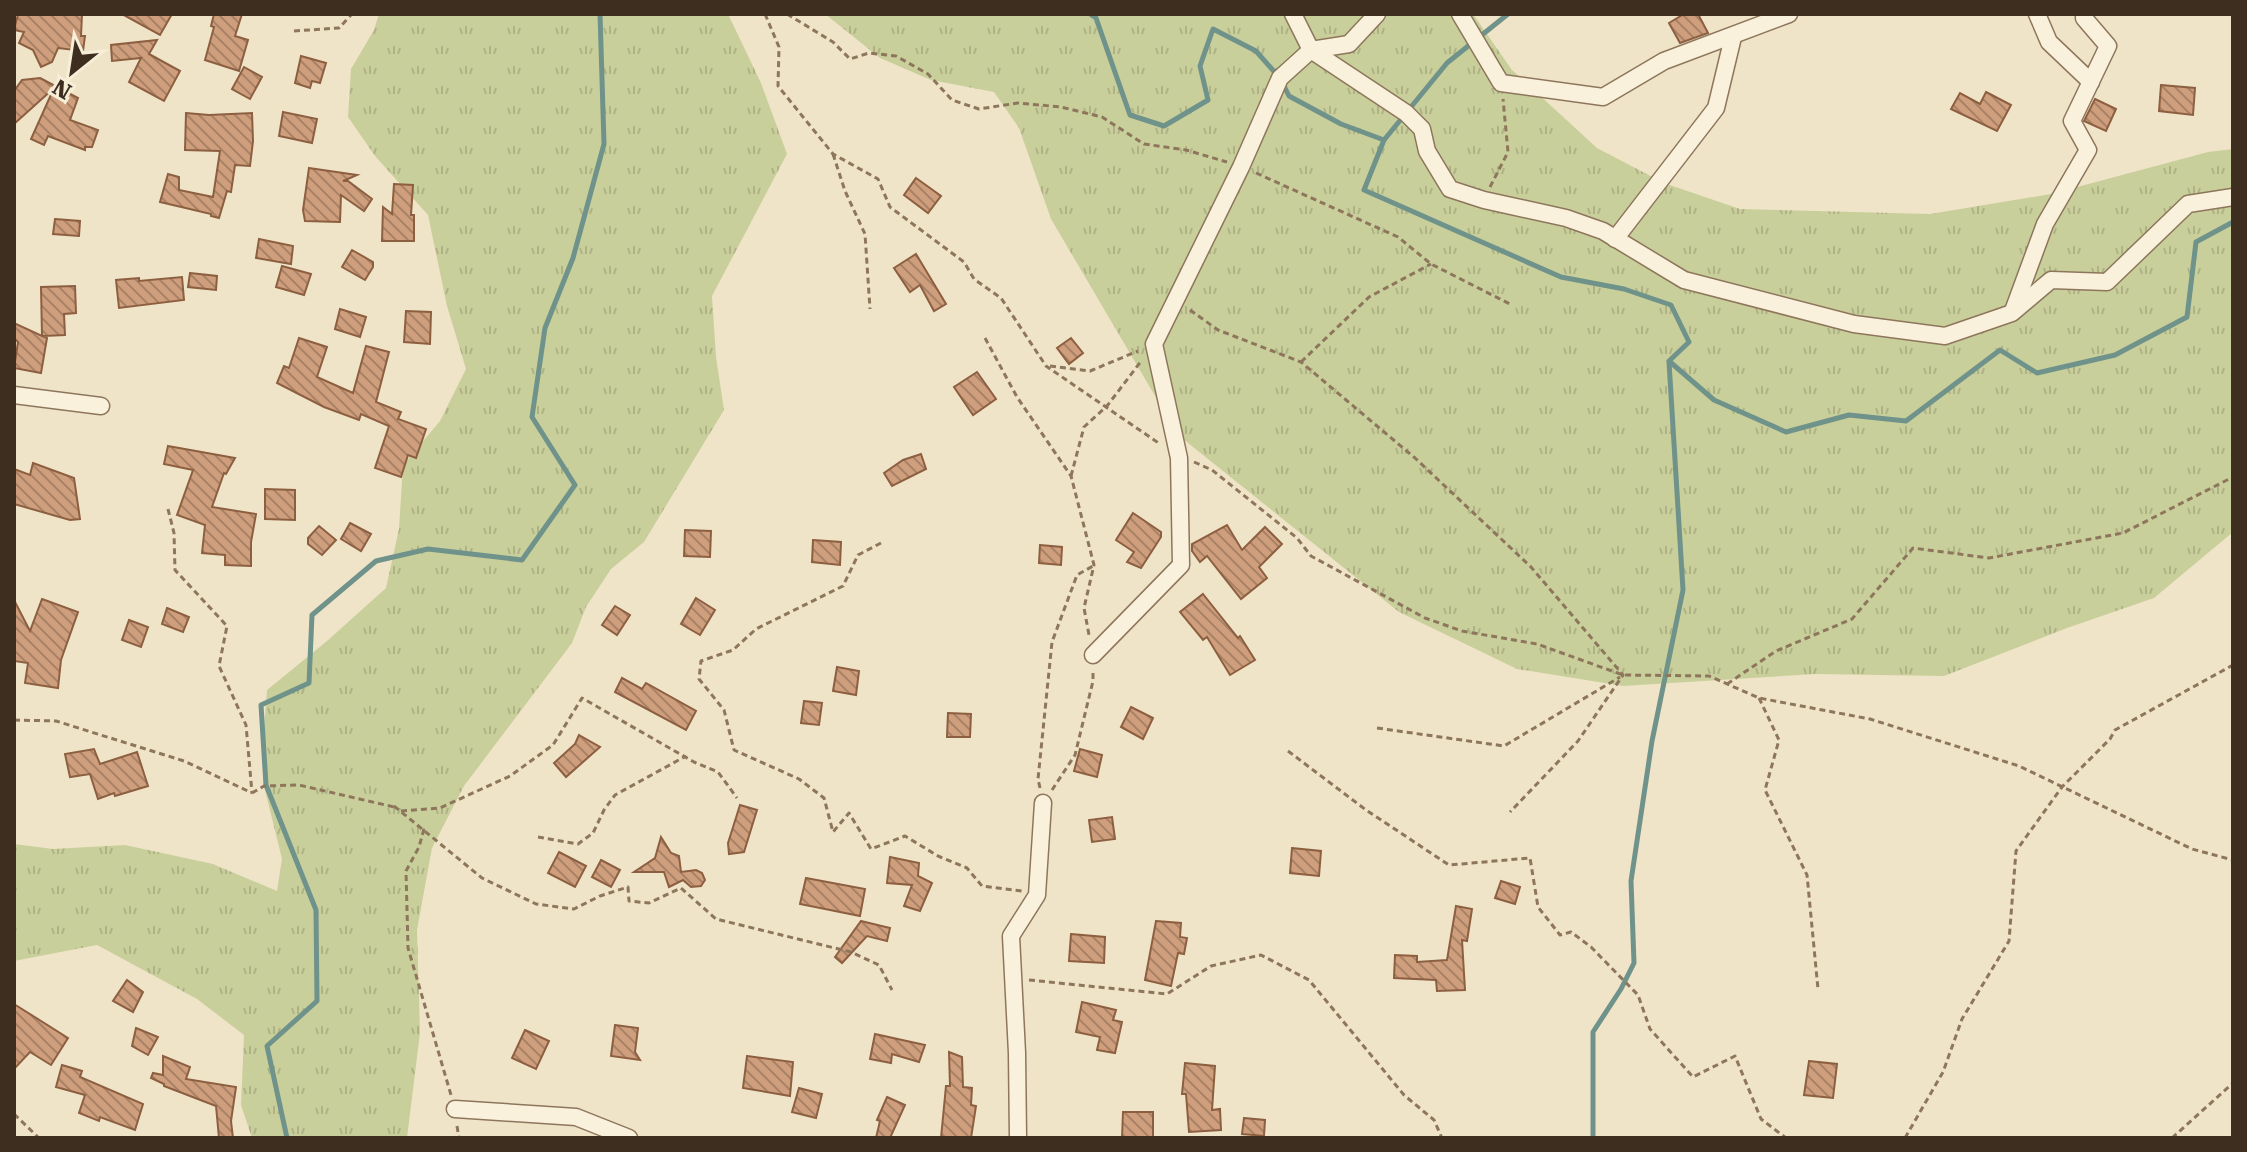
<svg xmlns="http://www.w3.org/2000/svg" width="2247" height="1152" viewBox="0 0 2247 1152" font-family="'Roboto Serif',serif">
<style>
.grass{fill:url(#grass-tufts)}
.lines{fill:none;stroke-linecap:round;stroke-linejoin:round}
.stream{stroke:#6f938a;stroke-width:5}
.building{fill:url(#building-back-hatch);stroke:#8d5f41;stroke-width:2}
.minor-casing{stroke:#8d765c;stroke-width:19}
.path{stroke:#8d765c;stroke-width:3;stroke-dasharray:6 4;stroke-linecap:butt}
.minor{stroke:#faf1dc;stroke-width:16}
</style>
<defs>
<pattern id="grass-tufts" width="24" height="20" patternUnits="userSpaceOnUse" patternTransform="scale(2)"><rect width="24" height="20" fill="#c9cf9b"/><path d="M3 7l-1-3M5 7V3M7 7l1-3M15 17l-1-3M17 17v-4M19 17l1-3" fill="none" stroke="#aeb285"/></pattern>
<pattern id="building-back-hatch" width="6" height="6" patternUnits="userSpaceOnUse" patternTransform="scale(2)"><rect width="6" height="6" fill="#cf9f7d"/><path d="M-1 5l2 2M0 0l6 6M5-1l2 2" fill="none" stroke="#a98266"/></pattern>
</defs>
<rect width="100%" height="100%" fill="#f0e4c8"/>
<g class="grass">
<path d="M379 14H728L761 83 787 154 712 296 716 357 724 410 644 542 611 569 586 607 572 643 464 786 432 848 417 930 420 1033 407 1138H252L241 1105 244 1035 197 999 97 945 14 961V844L53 849 125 845 213 864 277 891 282 859 264 786 262 754 267 690 327 641 386 588 399 529 403 465 440 421 466 369 447 306 428 215 375 156 348 117 351 69 374 30Z"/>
<path d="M825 14H1473L1512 70 1597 148 1664 183 1740 209 1930 214 2051 194 2208 152 2233 149V532L2154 598 2067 628 1944 676 1815 674 1623 686 1517 669 1399 612 1178 435 1051 219 1019 128 994 92 931 80 880 58Z"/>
</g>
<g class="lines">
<g class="stream">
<path d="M1090 14 1096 18 1130 115 1164 126 1208 100 1200 66 1213 29 1256 51 1278 76"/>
<path d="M1283 84 1289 96 1341 124 1384 140 1364 190 1561 277 1624 289 1671 305 1689 342 1669 361 1714 400 1786 432 1849 415 1906 421 2000 350 2037 373 2115 355 2187 317 2196 242 2233 222"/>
<path d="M1384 140 1447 63 1508 14"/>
<path d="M287 1138 267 1046 317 1001 316 910 266 785 261 705 309 683 312 615 376 561 428 549 522 560 575 485 532 417 545 328 573 258 604 144 600 14"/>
<path d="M1593 1138V1032L1621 989 1634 963 1631 881 1652 741 1683 590 1669 362"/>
</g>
</g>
<g class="building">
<path d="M18 14H82L81 36H85L83 51 58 48 52 62 41 67 33 50 19 43 24 32 14 30Z"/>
<path d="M122 14H172L160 35Z"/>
<path d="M214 14H242L235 36 248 40 239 71 205 60 214 27 211 26Z"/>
<path d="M1684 14H1698L1708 33 1680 43 1669 23Z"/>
<path d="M157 40 149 54 180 71 164 101 129 82 141 58 112 61 111 45Z"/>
<path d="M301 56 326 63 320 83 312 81 310 88 295 83Z"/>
<path d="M244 67 262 77 250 99 232 89Z"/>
<path d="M40 78 78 98 70 120 98 130 92 147H85V150L48 136 44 145 31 139 54 88 14 124V91L22 80Z"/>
<path d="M2161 85 2195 88 2193 115 2159 111Z"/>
<path d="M1986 92 2011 105 1997 131 1951 109 1960 93 1980 104Z"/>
<path d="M2095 99 2116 109 2106 131 2084 121Z"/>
<path d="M283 112 317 119 312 143 279 136Z"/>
<path d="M186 113 209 115 252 113 253 141 250 166 235 165 231 192 227 191 219 218 211 216V214L160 202 168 174 179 177V190L213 197 220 151 185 150Z"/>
<path d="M309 168 357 175 343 181H348L372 199 364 211 341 195 340 222 305 221 303 210Z"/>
<path d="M916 178 941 196 928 213 904 195Z"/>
<path d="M394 184 413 185 411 215H414V241H382L383 207 392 214Z"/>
<path d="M55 219 80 221 79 236 53 234Z"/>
<path d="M259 239 293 246 291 264 256 258Z"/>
<path d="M352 250 373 262V267L365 280 342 267Z"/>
<path d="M916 254 946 304 934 311 920 285 910 292 894 268Z"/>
<path d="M282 266 311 274 304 295 276 287Z"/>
<path d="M190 273 217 276 216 290 188 287Z"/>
<path d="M182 277 184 300 119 308 116 280 139 278V281Z"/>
<path d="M75 286 76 313 64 314 65 335 43 336 47 338 41 373 14 368 18 342 14 338V323L42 336 41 287Z"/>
<path d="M340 309 366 317 360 337 335 329Z"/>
<path d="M406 311 431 312 430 344 404 342Z"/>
<path d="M299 338 327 347 317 377 353 393 366 346 389 352 376 402 401 412 398 419 426 429 416 458 408 455 401 477 375 468 389 426 361 414 359 420 324 407 277 383 284 366 289 368Z"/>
<path d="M1071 338 1083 353 1069 364 1057 348Z"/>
<path d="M977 372 996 399 973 415 954 387Z"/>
<path d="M168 446 235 458 226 474 224 473 212 507 256 514 251 542V566L225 565V555L202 553 205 525 177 515 193 470 164 464Z"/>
<path d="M921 454 926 469 892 486 884 473 903 460Z"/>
<path d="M33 463 74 478 80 519 70 520 14 504V469L30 475Z"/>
<path d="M265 489 295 490V520L265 519Z"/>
<path d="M1133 513 1161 532V537L1141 568 1127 562 1134 552 1116 540Z"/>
<path d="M350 523 371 534 361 551 341 539Z"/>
<path d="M1227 525 1242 550 1265 527 1282 544 1259 567 1267 578 1241 599 1207 556 1200 562 1192 551V544Z"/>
<path d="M319 526 336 540 322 555 308 544V538Z"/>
<path d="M685 530 711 531 710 557 684 556Z"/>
<path d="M813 540 841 542 840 565 812 562Z"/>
<path d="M1040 545 1062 547 1061 565 1039 563Z"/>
<path d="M1203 594 1238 638 1240 636 1255 660 1230 675 1207 637 1203 640 1180 612Z"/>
<path d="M696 598 715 610 700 635 681 624Z"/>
<path d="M42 599 78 612 61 660 58 688 25 683 28 663 14 661V600L30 631Z"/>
<path d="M615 606 630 615 617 635 602 625Z"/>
<path d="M167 608 189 617 183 632 162 624Z"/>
<path d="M129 620 148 627 141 647 122 640Z"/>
<path d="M837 667 859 671 856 695 833 691Z"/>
<path d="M622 678 642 689 646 683 696 711 686 730 615 692Z"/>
<path d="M804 701 822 703 819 725 801 723Z"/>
<path d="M1131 707 1153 718 1143 739 1121 727Z"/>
<path d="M948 713 971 714 970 737H947Z"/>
<path d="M579 735 600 747 566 777 554 763 575 744Z"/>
<path d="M94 749 100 764 137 752 148 786 115 796 114 793 98 799 90 774 70 777 65 754Z"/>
<path d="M1080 749 1102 755 1097 777 1074 771Z"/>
<path d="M740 805 757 810 744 852 729 854 728 843Z"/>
<path d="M1112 817 1115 839 1092 842 1089 820Z"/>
<path d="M661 837 671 853 679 856 681 872 696 870 702 873 705 880 701 886 691 887 683 880 669 887 664 872H634L655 858Z"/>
<path d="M1292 848 1321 851 1319 876 1290 873Z"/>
<path d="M559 852 586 866 575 887 548 873Z"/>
<path d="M890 857 919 863 918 876 932 883 920 911 904 906 912 885 887 883Z"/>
<path d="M601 860 620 870 611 887 592 877Z"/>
<path d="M806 878 865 889 860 916 800 904Z"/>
<path d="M1501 881 1520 887 1515 904 1495 898Z"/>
<path d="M1456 906 1472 909 1467 941 1462 940 1465 990 1437 991 1436 980 1394 978 1395 955 1417 956V962L1447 960Z"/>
<path d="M861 921 890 928 887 941 867 936 842 963 835 957Z"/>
<path d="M1156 921 1181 923 1180 937 1187 938 1184 954 1178 953 1171 986 1145 980Z"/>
<path d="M1071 934 1105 937 1104 963 1069 961Z"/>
<path d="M127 980 143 992 133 1012 113 1001Z"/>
<path d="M1082 1002 1116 1010 1113 1020 1122 1022 1115 1053 1097 1050 1100 1037 1076 1032Z"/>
<path d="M14 1004 68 1038 51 1065 30 1052 14 1069Z"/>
<path d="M615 1025 638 1028 635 1052 640 1060 611 1056Z"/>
<path d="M136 1028 158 1037 148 1055 132 1046Z"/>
<path d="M525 1030 549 1041 536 1069 512 1058Z"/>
<path d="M875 1034 925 1045 919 1062 892 1054 891 1063 870 1059Z"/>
<path d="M949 1052 962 1057 963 1087 972 1088 971 1105 976 1106 971 1138H941L946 1086H950Z"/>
<path d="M163 1056 190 1067 186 1079 236 1087 231 1121 233 1138H219L216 1106 164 1086V1084L151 1078 153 1073 163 1075Z"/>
<path d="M747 1056 793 1062 790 1096 743 1088Z"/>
<path d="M1809 1061 1837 1064 1833 1098 1804 1095Z"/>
<path d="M1185 1063 1215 1066 1212 1110 1220 1109 1221 1130 1189 1132 1186 1094H1182Z"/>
<path d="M62 1065 82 1071 80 1077 143 1104 135 1130 100 1117 99 1121 79 1113 85 1095 56 1087Z"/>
<path d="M799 1088 822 1094 816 1118 792 1112Z"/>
<path d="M887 1097 905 1105 890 1138H876L880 1121 877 1120Z"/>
<path d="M1123 1112H1153V1138H1122Z"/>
<path d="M1244 1118 1265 1120 1264 1136 1242 1134Z"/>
</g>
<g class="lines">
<defs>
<g id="minor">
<path d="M1293 14 1311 50 1406 113 1422 129 1427 151 1450 189 1484 200 1566 218 1603 231 1684 280 1854 324 1945 336 2012 313 2051 280 2107 282 2188 204 2233 197"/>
<path d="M1460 14 1501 83 1603 97 1664 61 1789 14"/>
<path d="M2037 14 2049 42 2091 82"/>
<path d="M1615 239 1716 108 1733 37"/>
<path d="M2013 311 2045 224 2088 150 2072 121 2108 46 2084 18 2085 14"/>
<path d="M14 395 101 406"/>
<path d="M1093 655 1181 565 1179 458 1154 344 1241 167 1280 78 1311 50 1349 44 1377 14"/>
<path d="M455 1109 576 1117 629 1138"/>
<path d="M1018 1138 1017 1053 1011 936 1037 895 1043 803"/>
</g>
</defs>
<use href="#minor" class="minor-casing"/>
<g class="path">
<path d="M765 14 779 47 778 86 833 154 878 179 890 207 964 262 974 279 1001 298 1046 366 1160 444"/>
<path d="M787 14 833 42 850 59 869 53 896 56 928 74 952 100 979 109 1018 103 1061 107 1102 117 1144 144 1186 150 1227 162"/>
<path d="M294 31 339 28 352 14"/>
<path d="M833 154 845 191 865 234 870 309"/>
<path d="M1256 173 1398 237 1431 264 1510 304"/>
<path d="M1490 187 1508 152 1503 99"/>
<path d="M1190 310 1218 330 1301 362 1415 458 1531 567 1623 675 1578 741 1510 812"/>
<path d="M985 338 1017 397 1071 476 1094 565 1084 608 1089 635"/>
<path d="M1301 362 1369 297 1431 264"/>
<path d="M1050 366 1090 371 1138 351"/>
<path d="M1194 462 1212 470 1297 538 1311 556 1425 618 1462 631 1537 644 1623 675 1709 676 1759 698 1870 719 2019 766 2192 849 2233 860"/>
<path d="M1071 476 1084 427 1107 406 1142 360"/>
<path d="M168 509 174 533 175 570 227 626 219 666 246 725 252 793"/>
<path d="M881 543 858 555 843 586 756 629 733 650 701 661 699 679 724 710 734 750 799 779 824 798 833 832 849 813 871 849 905 836 938 856 967 868 982 886 1022 891"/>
<path d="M1727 684 1776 651 1852 619 1913 548 1989 558 2123 533 2233 477"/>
<path d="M1759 698 1779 740 1765 790 1807 875 1818 989"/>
<path d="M14 720 56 721 184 761 252 793"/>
<path d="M1377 728 1504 746 1620 677"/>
<path d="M1288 751 1366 810 1449 865 1530 858 1538 907 1560 935 1571 932 1591 947 1638 995 1650 1029 1693 1077 1735 1056 1761 1119 1786 1138"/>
<path d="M1040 788 1038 779 1052 642 1077 575 1093 566"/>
<path d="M1052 790 1075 755 1093 681V670"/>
<path d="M252 793 264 786 299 785 394 807"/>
<path d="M394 806 482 878 536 904 574 909 600 896 628 887 629 901 649 903 681 888 716 919 851 952 879 965 892 990"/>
<path d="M401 811 440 808 510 776 553 745 582 698 694 762 718 772 737 798"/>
<path d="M424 829 419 847 406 871 408 948 451 1095"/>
<path d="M538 837 578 844 593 833 604 810 615 795 686 756"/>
<path d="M1029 980 1167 994 1211 966 1261 955 1309 980 1404 1095 1434 1120 1442 1138"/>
<path d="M14 1114 39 1138"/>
<path d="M457 1126 459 1138"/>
<path d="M1905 1138 1943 1072 1962 1019 2009 941 2016 851 2062 787 2110 739 2115 730 2233 665"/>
<path d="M2172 1138 2233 1083"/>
</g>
<use href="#minor" class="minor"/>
</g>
<rect width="2247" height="1152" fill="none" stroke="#3d2e20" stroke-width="32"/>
<g transform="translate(72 72) rotate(210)" stroke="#f7eed8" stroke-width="6" paint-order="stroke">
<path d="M0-6L14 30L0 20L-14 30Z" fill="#3d2e20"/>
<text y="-12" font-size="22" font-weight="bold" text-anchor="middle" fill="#3d2e20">N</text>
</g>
</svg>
